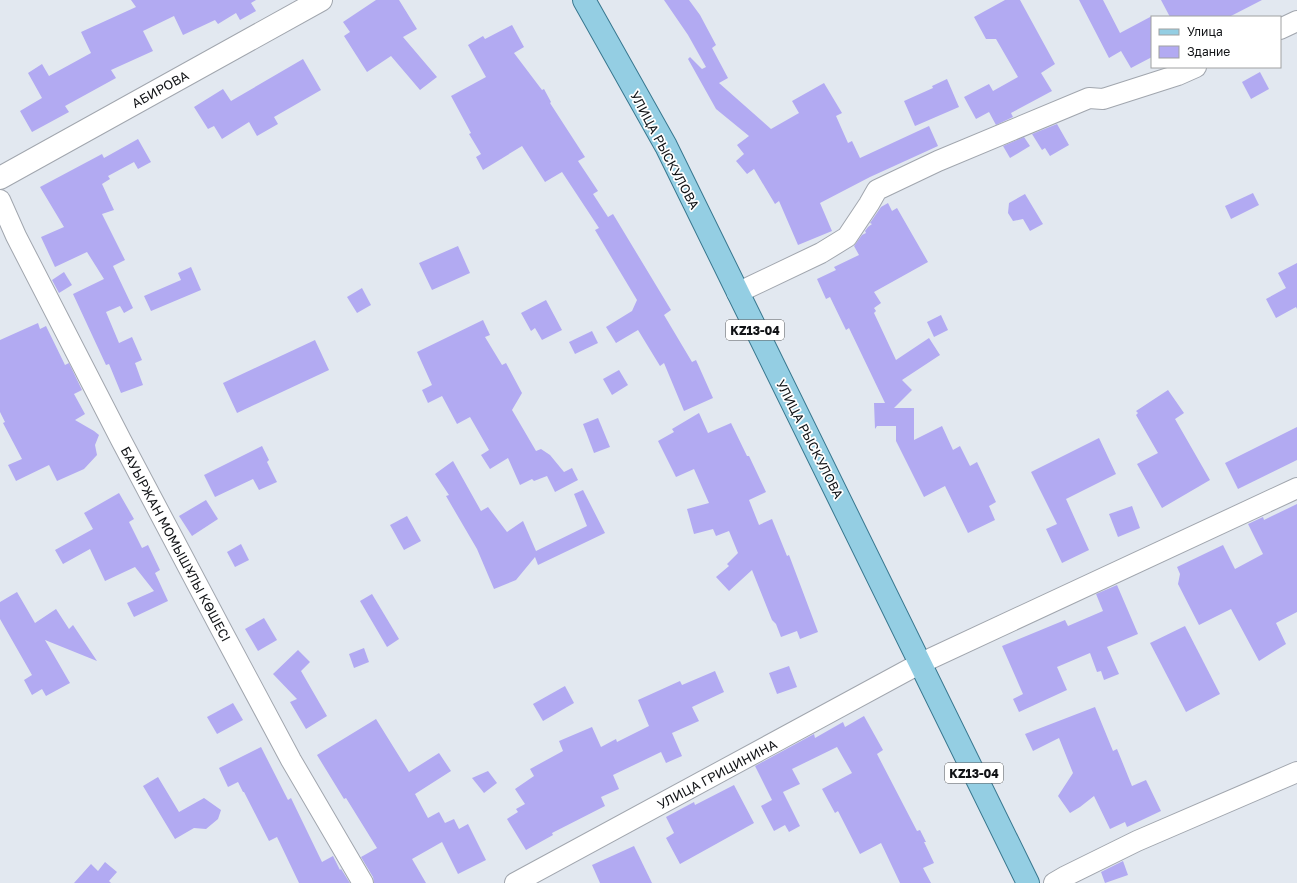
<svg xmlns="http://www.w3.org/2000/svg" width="1297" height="883" viewBox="0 0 1297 883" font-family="'Golos Text',sans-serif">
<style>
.building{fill:#b2aaf2}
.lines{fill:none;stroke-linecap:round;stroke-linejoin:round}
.minor-casing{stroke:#a1a6ae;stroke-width:22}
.tertiary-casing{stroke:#a1a6ae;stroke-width:24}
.primary-casing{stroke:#38778f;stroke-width:24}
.minor{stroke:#fff;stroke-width:20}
.tertiary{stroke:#fff;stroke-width:22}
.primary{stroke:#94cee3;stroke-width:22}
.labels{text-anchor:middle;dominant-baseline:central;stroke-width:3.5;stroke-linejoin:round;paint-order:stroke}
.shield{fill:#fff;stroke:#585a5c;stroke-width:1}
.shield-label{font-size:12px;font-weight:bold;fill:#111316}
.street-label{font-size:13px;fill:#111316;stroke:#fff}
</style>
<rect width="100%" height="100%" fill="#e2e8f0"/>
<g class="building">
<path d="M131 0H256L251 3 256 11 240 20 236 13 218 24 215 20 183 35 174 16 143 31 153 51 111 70 116 78 65 106 69 112 32 132 20 111 42 98 28 73 42 64 49 76 91 53 81 32 136 7Z"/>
<path d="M376 0H399L417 29 403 37 437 77 420 90 391 56 367 72 344 36 350 32 343 22Z"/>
<path d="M664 0H689L700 15 716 45 712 48 728 78 719 83 771 129 799 113 792 101 824 83 842 113 836 116 848 143 852 141 860 158 929 126 938 146 870 177 820 203 832 231 798 245 779 201 775 204 754 169 747 174 736 161 744 154 737 145 749 136 716 109 688 59 690 57 702 69 706 67 688 35Z"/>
<path d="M1005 0H1020L1055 64 1041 73 1052 91 1011 113 1013 117 996 125 989 112 976 119 964 97 989 84 993 91 1018 77 996 39H986L974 17Z"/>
<path d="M1079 0H1103L1120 33 1152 16V57L1131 68 1121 51 1109 58Z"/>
<path d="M1161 0H1262L1229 17H1170Z"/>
<path d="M512 25 524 47 514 53 542 90 544 89 551 102 550 103 585 157 578 161 598 191 593 194 608 217 613 214 671 310 664 315 692 362 696 360 713 398 684 411 664 363 660 366 638 330 616 343 606 327 632 311 637 300 595 230 599 228 562 172 545 182 522 146 483 170 476 157 481 154 469 134 471 133 451 96 486 77 468 45 483 36 485 39Z"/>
<path d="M303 59 321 90 274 117 278 124 257 136 249 122 222 139 214 126 208 129 194 107 223 89 231 101Z"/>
<path d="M1260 72 1269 89 1251 99 1242 82Z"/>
<path d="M947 79 959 107 915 126 904 101 933 88 932 86Z"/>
<path d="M1057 124 1069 145 1050 156 1045 148 1042 150 1032 134Z"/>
<path d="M1024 137 1030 146 1010 158 1003 146Z"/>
<path d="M138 139 151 162 138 169 134 162 108 176 110 179 102 184 114 210 102 214 125 260 113 266 133 308 124 313 120 306 106 312 119 343 132 337 142 360 135 363 143 385 121 393 109 364 106 365 73 294 104 279 87 252 55 267 41 237 64 227 40 187 102 154 104 158Z"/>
<path d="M1253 193 1259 205 1231 219 1225 206Z"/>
<path d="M1025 194 1043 224 1030 231 1023 219 1013 221 1008 213 1009 203Z"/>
<path d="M888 203 892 211 897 208 928 262 874 292 881 303 874 308 876 311 874 313 896 360 929 338 940 355 902 380 912 390 894 408H914V440L942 426 953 450 960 446 970 466 977 462 996 502 989 506 995 520 968 533 945 486 924 497 896 441V426H877L875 429 874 403H885L849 328 846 330 830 297 826 299 817 279 836 270 834 267 859 255 854 246 862 235 866 233 865 231 868 227 872 224 870 223 881 207Z"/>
<path d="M458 246 470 273 432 290 419 263Z"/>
<path d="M1297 263V309L1296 307 1276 318 1266 299 1286 288 1278 273Z"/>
<path d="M191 267 201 290 151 311 144 296 181 280 178 273Z"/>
<path d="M64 272 72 285 59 293 52 280Z"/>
<path d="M362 288 371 305 357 313 347 297Z"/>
<path d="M546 300 562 330 542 340 535 328 531 331 521 313Z"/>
<path d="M941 315 948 330 934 337 927 322Z"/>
<path d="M483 320 490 335 485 337 502 365 506 363 522 393 512 410 536 451 541 449 550 455 564 472 572 468 578 480 555 492 547 476 534 481 532 479 520 485 508 458 490 469 481 455 489 450 470 417 457 424 442 396 428 403 422 390 432 385 417 352Z"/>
<path d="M38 323 40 329 46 326 65 365 69 363 82 390 74 394 85 414 75 420 94 431 99 435 95 445 97 455 84 469 57 481 49 465 16 481 8 465 22 459 3 423 5 422 0 412V340Z"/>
<path d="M592 331 598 343 575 354 569 342Z"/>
<path d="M315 340 329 370 237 413 223 383Z"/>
<path d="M619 370 628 385 612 395 603 379Z"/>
<path d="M1168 390 1184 413 1175 419 1210 480 1162 508 1137 464 1158 453 1136 415 1138 413 1136 411Z"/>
<path d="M699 413 708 433 731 423 747 456H749L766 492 749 500 759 525 772 519 787 556 789 555 818 632 800 639 797 631 781 637 776 624 772 620 752 570 729 591 716 577 729 566 727 564 738 553 729 531 716 536 713 529 694 534 687 509 709 503 694 469 676 477 658 441 674 432 672 429Z"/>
<path d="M598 418 610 447 594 453 583 424Z"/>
<path d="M1297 427V460L1238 489 1225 463Z"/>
<path d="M1099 438 1116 474 1066 499 1089 550 1062 563 1046 529 1057 524 1031 472Z"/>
<path d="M262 446 269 460 267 462 277 482 259 490 253 479 215 497 204 475Z"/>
<path d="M453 461 481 511 488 507 507 532 523 521 536 551 587 526 574 494 583 490 605 533 538 565 535 557 516 580 494 589 477 549 446 496 449 495 435 474Z"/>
<path d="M119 493 134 519 129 522 142 548 148 545 160 570 155 573 168 601 134 617 127 603 154 591 135 567 105 581 90 549 63 564 55 550 93 529 84 513Z"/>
<path d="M206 500 218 519 192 536 179 516Z"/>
<path d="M1297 504V612L1276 623 1286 644 1259 661 1231 609 1199 625 1178 584 1180 574 1177 567 1223 545 1235 569 1263 554 1248 524 1263 517 1264 520Z"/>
<path d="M1132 506 1140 528 1118 537 1109 514Z"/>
<path d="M407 516 421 541 404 550 390 525Z"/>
<path d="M241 544 249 560 235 567 227 552Z"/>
<path d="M1117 585 1138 634 1107 647 1119 674 1104 680 1101 671 1097 672 1090 653 1057 667 1067 690 1019 712 1013 699 1023 694 1002 646 1065 620 1068 626 1103 611 1096 594Z"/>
<path d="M17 592 35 623 56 609 69 629 73 625 97 661 45 640 70 683 46 696 42 689 32 695 24 680 32 675 0 619V602Z"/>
<path d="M372 594 399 639 387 647 360 601Z"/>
<path d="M264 618 277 640 258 651 245 629Z"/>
<path d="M1185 626 1220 694 1186 712 1150 643Z"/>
<path d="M364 648 369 662 354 668 349 654Z"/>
<path d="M298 650 310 662 301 671 327 716 306 729 290 702 297 699 273 674Z"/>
<path d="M789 666 797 687 777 694 769 673Z"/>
<path d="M715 671 724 692 692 707 699 721 672 733 682 756 666 763 661 752 613 775 619 789 601 797 605 806 552 833 553 835 526 850 507 819 518 812 516 809 525 804 515 789 534 776 530 769 563 751 559 741 592 727 601 747 616 739 617 742 649 726 638 700 680 681 682 685Z"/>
<path d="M565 686 574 703 543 721 533 704Z"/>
<path d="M233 703 243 720 217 734 207 717Z"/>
<path d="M1095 707 1113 751 1117 749 1132 786 1146 780 1161 811 1127 827 1125 822 1110 829 1094 796 1080 807 1070 813 1058 796 1073 773 1059 738 1033 751 1025 734Z"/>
<path d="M864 716 883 750 877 754 917 831 920 830 926 842H924L934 863 923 868 931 883H900L881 843 860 854 838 811 835 813 822 789 852 773 837 747 792 769 800 784 783 792 800 826 789 832 785 825 774 831 761 806 772 800 755 766 814 734 815 738 843 722 845 727Z"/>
<path d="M376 719 409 772 439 753 451 771 415 794 428 818 439 812 445 823 454 819 459 829 468 824 486 860 458 874 442 842 412 859 426 883H374L373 877 361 857 377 848 346 798 344 799 317 755Z"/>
<path d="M261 747 288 800 291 798 322 862 333 856 340 870 341 869 350 883H299L277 837 269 841 244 792H243L238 782 228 787 219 768Z"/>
<path d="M488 771 497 783 484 793 472 778Z"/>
<path d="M158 777 179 812 204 798 221 810 218 819 206 829 194 828 175 839 143 786Z"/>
<path d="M734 785 754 823 680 864 666 838 674 833 666 817 694 802 695 805Z"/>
<path d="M634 846 652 883H600L592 865Z"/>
<path d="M1123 861 1128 875 1105 883 1101 872Z"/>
<path d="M105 862 117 872 109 881 111 883H74L91 864 98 871Z"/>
</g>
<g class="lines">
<defs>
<g id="minor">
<path d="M1280 29 1297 21"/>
<path d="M0 200 16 236 121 440 222 631 291 760 363 883"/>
<path d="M737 293 821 253 847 237 869 204 877 190 938 161 1089 98 1103 99 1178 75 1196 67"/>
<path d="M515 883 919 664 1297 488"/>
<path d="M1054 883 1066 876 1137 841 1297 772"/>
</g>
<path id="tertiary" d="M0 178 321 0"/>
<path id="primary" d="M584 0 666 146 1028 883"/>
</defs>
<use href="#minor" class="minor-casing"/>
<use href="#tertiary" class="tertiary-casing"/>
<use href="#primary" class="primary-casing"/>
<use href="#minor" class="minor"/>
<use href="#tertiary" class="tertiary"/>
<use href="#primary" class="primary"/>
</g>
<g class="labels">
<g class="shield">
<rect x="726" y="320" width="58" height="20" rx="3"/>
<rect x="945" y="763" width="58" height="20" rx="3"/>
</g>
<g class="shield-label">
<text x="755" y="330">KZ13-04</text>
<text x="974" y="773">KZ13-04</text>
</g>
<g class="street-label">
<text transform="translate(160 89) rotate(-29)">АБИРОВА</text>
<text transform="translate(665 150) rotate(62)">УЛИЦА РЫСКУЛОВА</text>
<text transform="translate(810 439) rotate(63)">УЛИЦА РЫСКУЛОВА</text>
<text transform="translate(176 544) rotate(62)">БАУЫРЖАН МОМЫШҰЛЫ КӨШЕСІ</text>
<text transform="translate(717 774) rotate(-28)">УЛИЦА ГРИЦИНИНА</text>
</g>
</g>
<rect x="1151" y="16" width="130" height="52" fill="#ffffff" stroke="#a0a1a2"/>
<rect x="1159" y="29" width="20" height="6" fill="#94cee3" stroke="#a0a1a2"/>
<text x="1187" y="36" font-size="12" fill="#111316">Улица</text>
<rect x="1159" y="46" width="20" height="12" fill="#b2aaf2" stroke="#a0a1a2"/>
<text x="1187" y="56" font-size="12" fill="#111316">Здание</text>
</svg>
